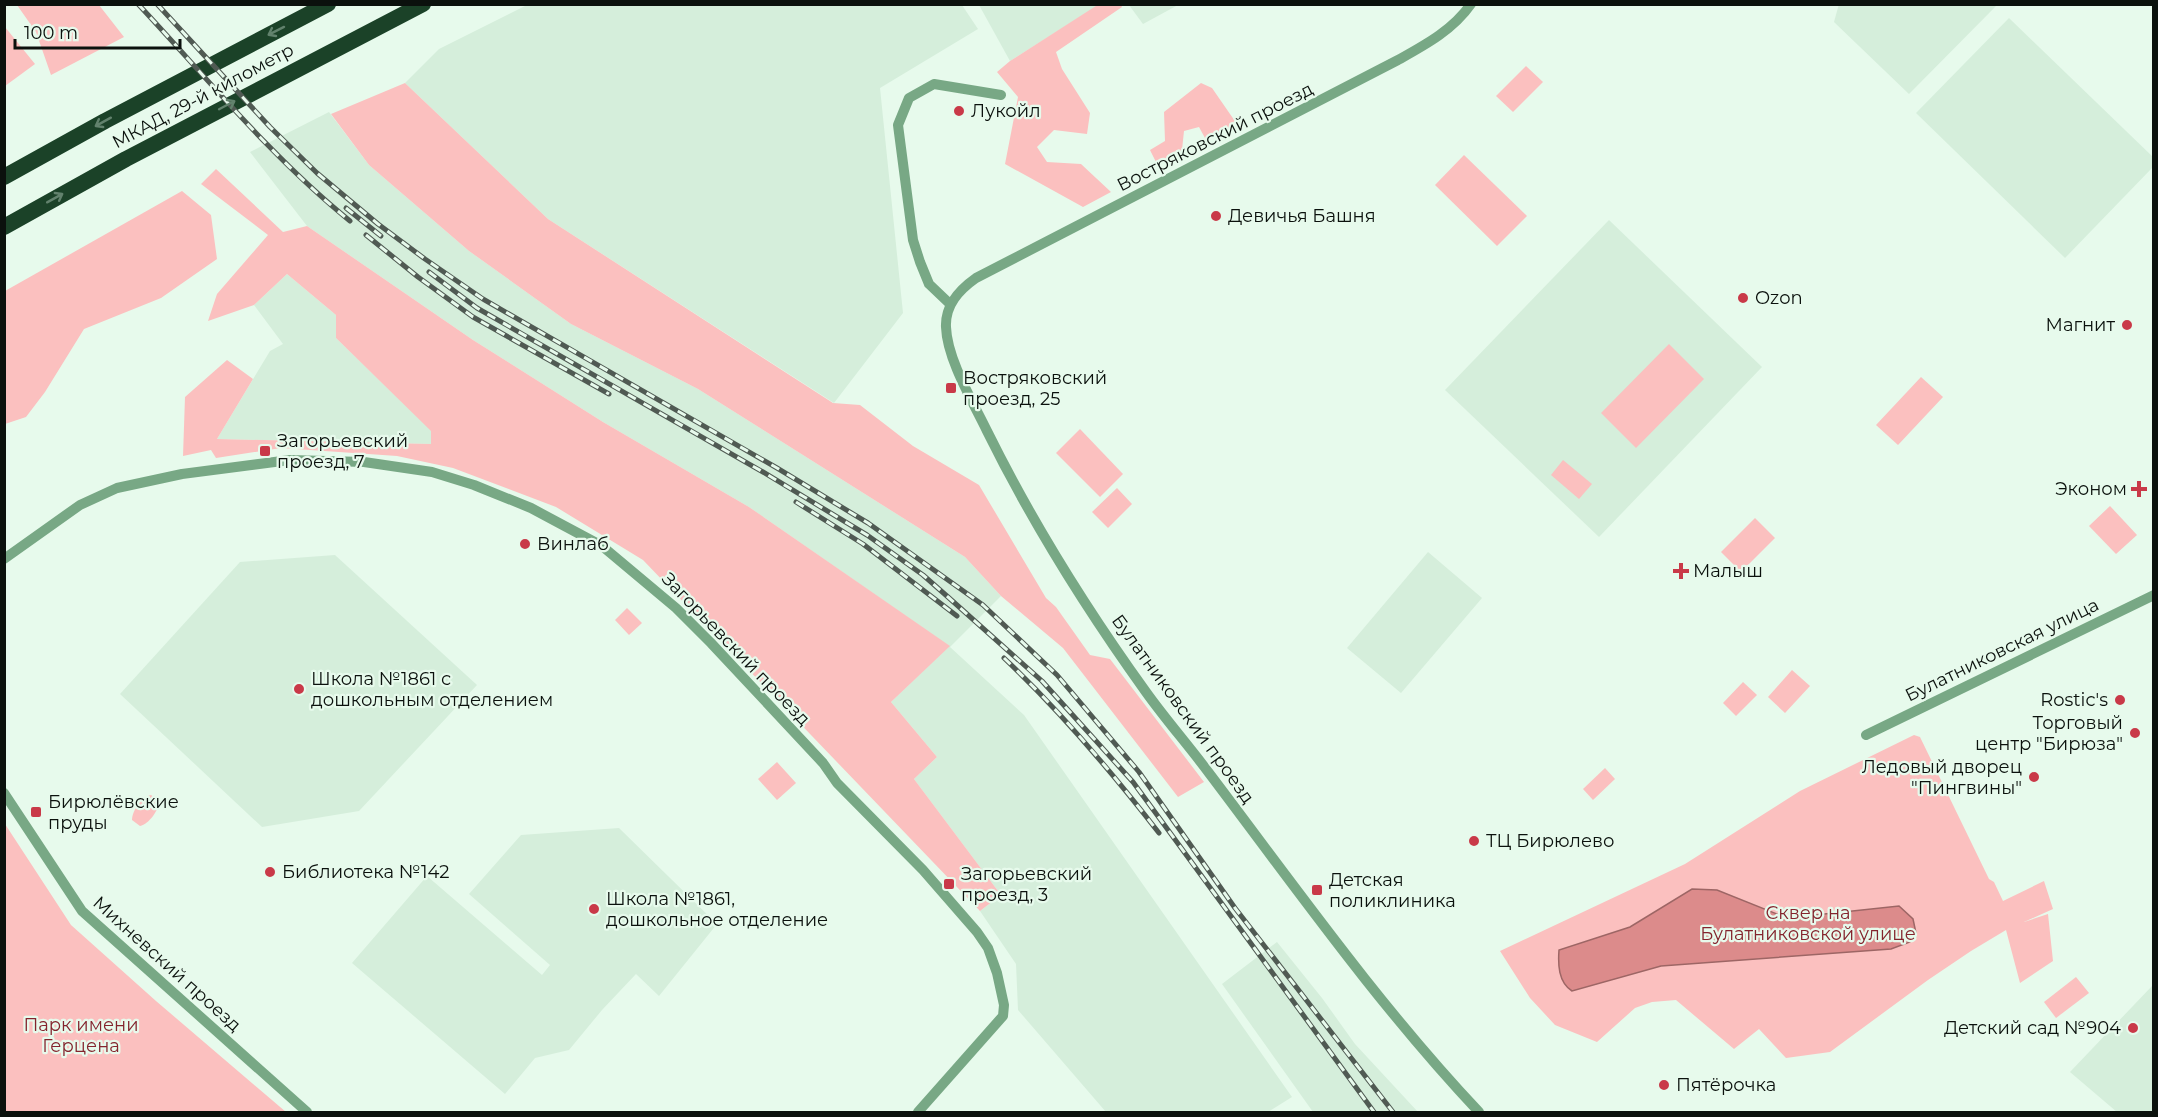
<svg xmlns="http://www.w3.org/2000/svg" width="2158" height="1117" viewBox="0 0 2158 1117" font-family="Montserrat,sans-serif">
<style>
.built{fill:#d5eedb}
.green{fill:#fbc0bf}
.water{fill:#dc8b8b;stroke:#9d6665;stroke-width:1.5}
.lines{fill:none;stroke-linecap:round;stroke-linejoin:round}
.minor{stroke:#78a885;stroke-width:10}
.highway{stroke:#1b4228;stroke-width:16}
.rail-casing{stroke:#505a53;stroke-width:5}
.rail{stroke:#e7faec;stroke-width:3;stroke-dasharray:9;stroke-linecap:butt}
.oneway{stroke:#62826d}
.poi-dot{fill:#c93948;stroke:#e7faec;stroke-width:2}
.labels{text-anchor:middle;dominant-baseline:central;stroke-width:4.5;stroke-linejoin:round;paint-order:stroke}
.street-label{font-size:18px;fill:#0b110d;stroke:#e7faec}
.poi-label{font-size:18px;fill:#0b110d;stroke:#e7faec;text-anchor:start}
.park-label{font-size:18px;fill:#84242d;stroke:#e7faec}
</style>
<rect width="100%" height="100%" fill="#e7faec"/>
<g class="built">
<path d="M1839 4H1997V5L1909 94 1834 22Z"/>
<path d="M527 5H962L978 29 880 88 903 313 834 403 548 219 405 83 439 49Z"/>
<path d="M979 5H1099L1010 61Z"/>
<path d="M1129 5H1178L1143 24Z"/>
<path d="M2009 18 2153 157V167L2065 258 1916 113Z"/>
<path d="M329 112 369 165 469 251 571 324 698 389 965 557 1001 596 950 647 1024 715 1292 1097 1268 1112H1106L1018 1010 1016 964 980 911 1001 895 914 779 937 757 891 702 949 646 749 507 603 422 473 340 307 226 250 152Z"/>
<path d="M1609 220 1762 367 1599 537 1445 390Z"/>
<path d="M287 274 336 315V338L432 431 431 444 217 439 270 351 283 344 254 305Z"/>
<path d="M1428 552 1482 598 1401 693 1347 648Z"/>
<path d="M335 555 477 685 359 811 262 827 120 694 240 562Z"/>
<path d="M619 828 717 924 659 996 636 974 602 1010 569 1050 535 1058 505 1094 352 963 427 876 542 975 550 965 469 894 521 835Z"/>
<path d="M1277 942 1322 998 1355 1044 1418 1112H1313L1222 984Z"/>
<path d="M2153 985V1112H2117L2070 1072Z"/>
</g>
<g class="green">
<path d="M1099 4 1121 5 1122 7 1056 52 1062 69 1090 113 1087 134 1054 130 1037 147 1047 162 1081 164 1111 192 1083 207 1005 164 1018 97 997 72 1010 61Z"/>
<path d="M17 5H99L124 37 51 75 36 32Z"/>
<path d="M5 27 35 64 5 86H4Z"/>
<path d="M1526 66 1543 82 1513 112 1496 96Z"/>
<path d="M405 83 548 219 833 403 860 405 913 446 979 485 1046 598 1056 607 1090 655 1110 659 1204 782 1178 797 1063 648 1001 596 965 557 698 389 571 324 469 251 369 165 331 114Z"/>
<path d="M1201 83 1212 88 1239 127 1205 138 1199 127 1184 131 1182 150 1157 164 1150 150 1165 141 1164 112Z"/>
<path d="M1464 155 1527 216 1497 246 1435 185Z"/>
<path d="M216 169 283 232 307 226 473 340 603 422 749 507 950 646 891 702 937 757 914 779 1001 895 980 911 643 560 556 507 453 468 397 456 281 448 216 458 211 450 183 456 185 397 227 360 253 379 217 439 431 444V431L336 338V315L287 274 254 305 208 321 217 294 268 235 201 184Z"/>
<path d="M182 191 211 215 217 259 161 298 84 329 45 392 26 417 5 424V291Z"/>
<path d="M1669 344 1704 379 1636 448 1601 413Z"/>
<path d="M1921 377 1943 397 1898 445 1876 425Z"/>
<path d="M1080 429 1123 474 1100 497 1056 453Z"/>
<path d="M1563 460 1592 484 1579 499 1551 475Z"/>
<path d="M1117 488 1132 504 1108 528 1092 512Z"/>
<path d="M2110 506 2137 535 2116 554 2089 526Z"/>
<path d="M1755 518 1775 538 1741 572 1721 552Z"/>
<path d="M627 608 642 623 629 635 615 620Z"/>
<path d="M1792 670 1810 686 1785 713 1768 697Z"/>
<path d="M1743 682 1757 695 1736 716 1723 703Z"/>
<path d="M1914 735 1920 737 1989 879 1994 882 2003 901 2044 881 2053 909 2024 922 2048 914 2053 961 2020 983 2006 930 1971 951 1928 980 1830 1052 1786 1058 1759 1029 1734 1049 1676 1000 1652 1002 1635 1008 1597 1042 1555 1025 1530 998 1500 951 1685 864 1800 791Z"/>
<path d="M777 762 796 783 777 800 758 779Z"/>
<path d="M1605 768 1615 779 1593 800 1583 789Z"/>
<path d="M151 795 159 801C159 810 149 824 140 826L132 820C132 810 142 797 151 795Z"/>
<path d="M5 824 71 925 156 1001 286 1112H5Z"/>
<path d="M2076 977 2089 993 2056 1018 2044 1002Z"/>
</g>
<path class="water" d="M1692 889 1717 890 1787 918 1899 906 1913 919 1916 933 1910 942 1891 949 1661 966 1572 991C1558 982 1558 964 1559 950L1630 927Z"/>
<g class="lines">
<g class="minor">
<path d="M1471 4C1453 30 1425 45 1398 60L976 278C959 290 945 305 946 327 947 359 973 402 987 431 1032 522 1087 610 1146 692 1166 720 1189 746 1209 773 1296 888 1380 1007 1479 1112"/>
<path d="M950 304 929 284 920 262 913 240 898 125 909 98 934 84 1001 95"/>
<path d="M4 559 80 505 117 488 182 474 290 460 364 462 432 472 474 485 531 508 602 546 676 608 711 643 823 763 837 783 923 870 977 932 988 948 997 973 1004 1005 1003 1016 918 1112"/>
<path d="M1866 735 2154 595"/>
<path d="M4 793 82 911 307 1112"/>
</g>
<g class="highway">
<path d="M4 177 105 121 328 4"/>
<path d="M4 227 126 159 423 4"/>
</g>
<defs>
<g id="rail">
<path d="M138 4C207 78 272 158 350 221"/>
<path d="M157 4 270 127 317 173 378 224 425 259 483 299 777 468 868 523 983 605 1057 675 1139 772 1235 908 1393 1112"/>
<path d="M346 208 381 236"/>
<path d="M366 235 418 277 473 317 609 394"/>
<path d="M429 272 477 308 763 472 867 535 923 575 948 597 1042 681 1133 782 1374 1112"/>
<path d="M796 502 863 544 957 616"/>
<path d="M1004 658C1061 712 1111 771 1159 833"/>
</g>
</defs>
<use href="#rail" class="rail-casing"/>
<use href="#rail" class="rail"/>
</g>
<defs><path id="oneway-shaft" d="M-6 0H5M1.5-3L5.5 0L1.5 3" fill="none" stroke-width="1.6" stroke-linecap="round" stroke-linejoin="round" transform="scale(1.5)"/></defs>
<g class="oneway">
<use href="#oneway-shaft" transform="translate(276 31) rotate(153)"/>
<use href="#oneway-shaft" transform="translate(227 105) rotate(-28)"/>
<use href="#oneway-shaft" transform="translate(103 122) rotate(151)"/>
<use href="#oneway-shaft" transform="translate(55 198) rotate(-29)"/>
</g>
<g class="poi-dot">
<circle cx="959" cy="111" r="6"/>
<circle cx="1216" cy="216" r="6"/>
<circle cx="1743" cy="298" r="6"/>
<circle cx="2127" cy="325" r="6"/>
<rect x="945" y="382" width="12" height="12" rx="3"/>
<rect x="259" y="445" width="12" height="12" rx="3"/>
<path d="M2136 480h6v6h6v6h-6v6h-6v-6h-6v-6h6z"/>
<circle cx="525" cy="544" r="6"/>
<path d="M1678 562h6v6h6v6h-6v6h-6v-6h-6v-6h6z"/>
<circle cx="299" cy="689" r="6"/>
<circle cx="2120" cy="700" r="6"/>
<circle cx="2135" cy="733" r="6"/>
<circle cx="2034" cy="777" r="6"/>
<rect x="30" y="806" width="12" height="12" rx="3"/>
<circle cx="1474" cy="841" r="6"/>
<circle cx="270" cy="872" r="6"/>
<rect x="943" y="878" width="12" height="12" rx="3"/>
<rect x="1311" y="884" width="12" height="12" rx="3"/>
<circle cx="594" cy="909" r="6"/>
<circle cx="2133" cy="1028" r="6"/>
<circle cx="1664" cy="1085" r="6"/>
</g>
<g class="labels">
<g class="street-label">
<text transform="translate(203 96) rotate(-28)">МКАД, 29-й километр</text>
<text transform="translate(1215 137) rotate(-27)">Востряковский проезд</text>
<text transform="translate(736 649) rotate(46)">Загорьевский проезд</text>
<text transform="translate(2002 650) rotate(-26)">Булатниковская улица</text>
<text transform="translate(1183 709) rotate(54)">Булатниковский проезд</text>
<text transform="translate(167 964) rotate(42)">Михневский проезд</text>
</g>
<g class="poi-label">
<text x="971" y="111">Лукойл</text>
<text x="1228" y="216">Девичья Башня</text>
<text x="1755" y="298">Ozon</text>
<text x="2115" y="325" text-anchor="end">Магнит</text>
<text x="963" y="378">Востряковский<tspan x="963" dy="21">проезд, 25</tspan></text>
<text x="277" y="441">Загорьевский<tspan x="277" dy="21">проезд, 7</tspan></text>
<text x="2127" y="489" text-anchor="end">Эконом</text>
<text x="537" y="544">Винлаб</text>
<text x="1693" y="571">Малыш</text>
<text x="311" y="679">Школа №1861 с<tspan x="311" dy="21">дошкольным отделением</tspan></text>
<text x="2108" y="700" text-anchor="end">Rostic's</text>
<text x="2123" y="723" text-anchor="end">Торговый<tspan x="2123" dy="21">центр "Бирюза"</tspan></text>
<text x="2022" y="767" text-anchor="end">Ледовый дворец<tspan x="2022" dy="21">"Пингвины"</tspan></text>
<text x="48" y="802">Бирюлёвские<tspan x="48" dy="21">пруды</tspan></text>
<text x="1486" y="841">ТЦ Бирюлево</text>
<text x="282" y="872">Библиотека №142</text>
<text x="961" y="874">Загорьевский<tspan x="961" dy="21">проезд, 3</tspan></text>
<text x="1329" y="880">Детская<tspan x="1329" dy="21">поликлиника</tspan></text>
<text x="606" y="899">Школа №1861,<tspan x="606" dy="21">дошкольное отделение</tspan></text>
<text x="2121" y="1028" text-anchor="end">Детский сад №904</text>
<text x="1676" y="1085">Пятёрочка</text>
</g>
<g class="park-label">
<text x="1808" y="913">Сквер на<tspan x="1808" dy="21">Булатниковской улице</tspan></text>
<text x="81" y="1025">Парк имени<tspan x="81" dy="21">Герцена</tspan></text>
</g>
</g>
<rect width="2158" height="1117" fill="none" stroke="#0b110d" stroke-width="12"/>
<path d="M15 39v9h165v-9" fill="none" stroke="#0b110d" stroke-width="3"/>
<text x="24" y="39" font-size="18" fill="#0b110d" stroke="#e7faec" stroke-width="4.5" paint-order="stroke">100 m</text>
</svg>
